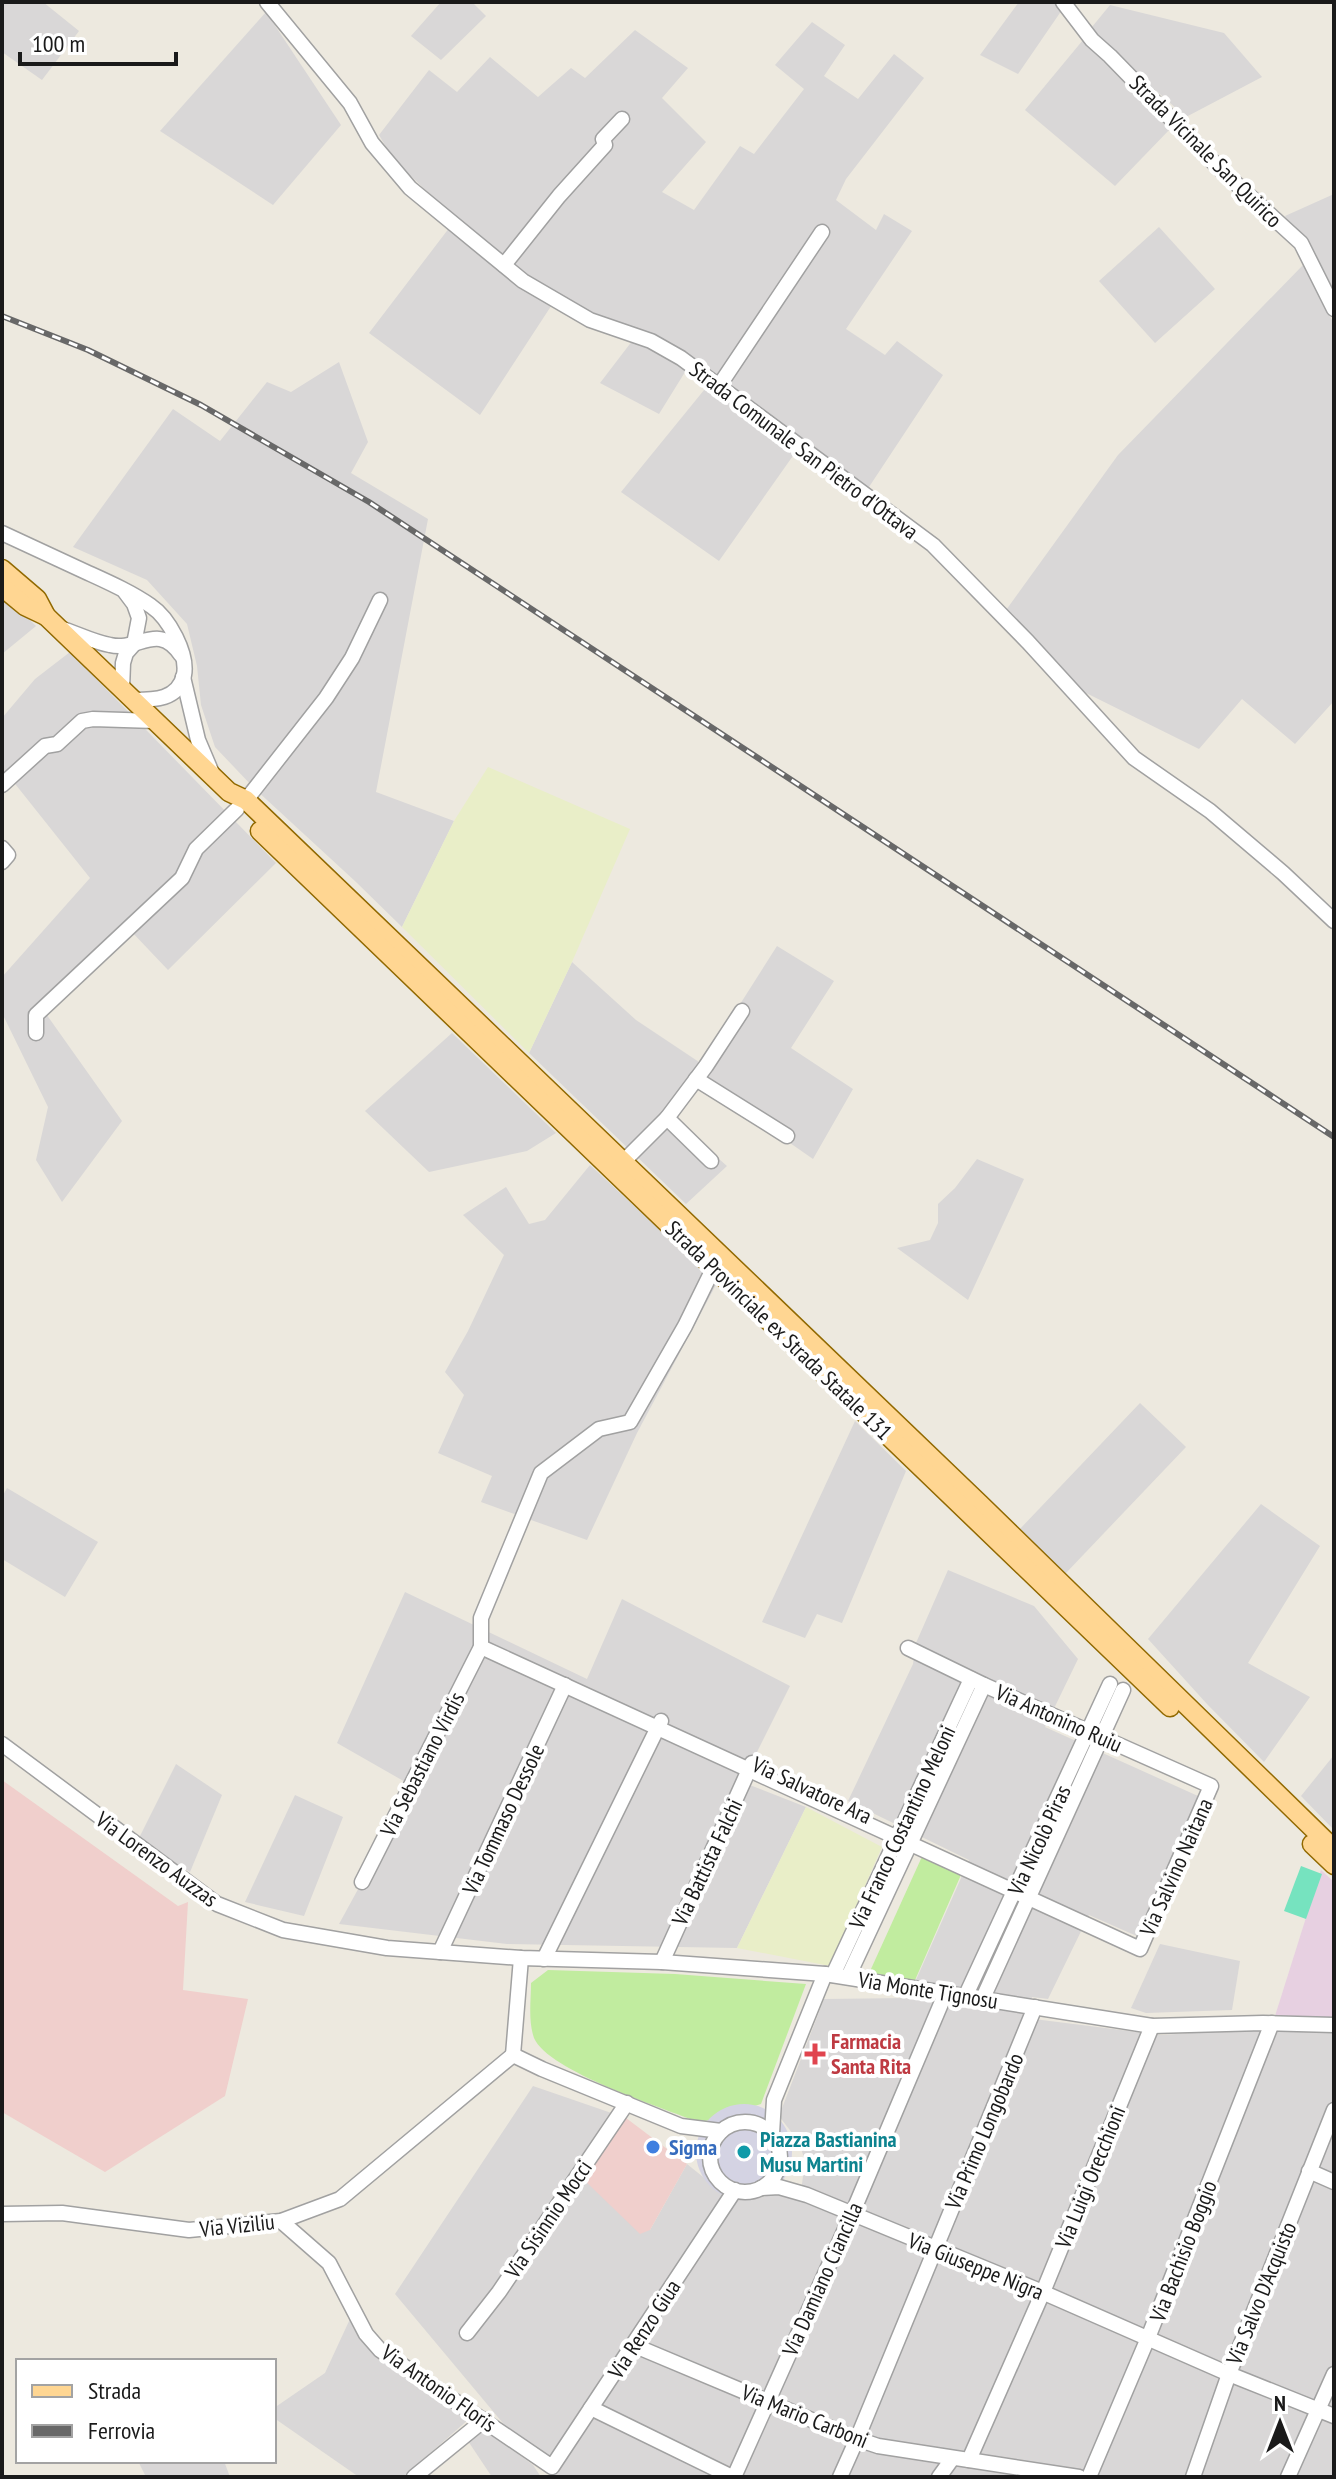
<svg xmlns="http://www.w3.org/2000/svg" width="1336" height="2479" viewBox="0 0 1336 2479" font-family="'PT Sans Narrow',sans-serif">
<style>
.residential{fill:#d9d7d7}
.commercial{fill:#f0cfcc}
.industrial{fill:#e7d0e1}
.farmland{fill:#e9eec8}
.grass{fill:#c1ec9f}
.pitch{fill:#76e3bf}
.plaza{fill:#d4d3e3}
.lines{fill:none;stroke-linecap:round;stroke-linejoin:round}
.minor-casing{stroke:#a1a1a1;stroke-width:17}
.major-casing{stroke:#916900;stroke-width:21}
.minor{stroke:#fff;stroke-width:14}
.major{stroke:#ffd692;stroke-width:18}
.rail-casing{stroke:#686868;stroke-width:6}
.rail{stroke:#fff;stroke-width:3;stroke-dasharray:9;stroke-linecap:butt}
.health-dot{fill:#e0444e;stroke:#fff;stroke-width:3}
.shop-dot{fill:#3f7fe0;stroke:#fff;stroke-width:3}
.culture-dot{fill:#0f9aa8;stroke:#fff;stroke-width:3}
.labels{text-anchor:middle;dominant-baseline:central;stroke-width:8;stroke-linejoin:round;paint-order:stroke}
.street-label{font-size:22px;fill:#1a1a1a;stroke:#fff}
.health-label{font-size:22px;font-weight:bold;fill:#be3a42;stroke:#fff;text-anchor:start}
.culture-label{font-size:22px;font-weight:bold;fill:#0d838f;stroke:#fff;text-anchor:start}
.shop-label{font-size:22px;font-weight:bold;fill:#366cbe;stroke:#fff;text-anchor:start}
</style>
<rect width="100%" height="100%" fill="#ede9df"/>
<g class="residential">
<path d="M2 2H43L79 31 42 80 2 52Z"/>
<path d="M441 2H472L486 16 441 60 411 36Z"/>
<path d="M1019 2H1060L1064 7 1018 74 980 55Z"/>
<path d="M1110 5 1224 33 1262 77 1186 117 1102 43 1092 27Z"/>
<path d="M266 12 341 125 273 205 160 131Z"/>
<path d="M812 22 845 45 824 76 858 99 894 54 924 78 846 179 836 200 876 230 884 214 912 231 846 329 885 355 897 341 943 375 867 490 802 443 719 561 621 492 713 379 690 364 659 414 600 383 639 332 557 297 480 415 369 333 456 219 393 159 379 135 429 70 457 92 490 57 538 97 571 68 585 78 635 30 688 68 662 98 706 142 662 192 694 210 740 146 754 154 804 89 775 65Z"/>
<path d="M1083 40 1120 72 1171 128 1115 186 1025 110Z"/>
<path d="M1334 194V305L1318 271 1285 216Z"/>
<path d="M1159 227 1215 289 1155 343 1099 281Z"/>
<path d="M1303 265 1334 324V701L1295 744 1242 699 1199 749 1082 691 1001 617 1118 455Z"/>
<path d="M339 362 368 442 351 473 428 519 376 792 454 821 402 927 356 882 254 788 215 747 201 705 197 666 187 624 147 580 73 547 173 409 220 441 267 382 291 392Z"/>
<path d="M2 594 36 626 2 654Z"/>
<path d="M70 652 276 863 168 970 130 930 44 1011 122 1121 62 1202 36 1160 48 1107 2 1013V977L90 878 12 780 2 787V718L35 679Z"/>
<path d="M777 946 834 981 791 1048 853 1089 813 1159 694 1076 669 1115 727 1166 686 1204 529 1053 572 962 636 1020 702 1064Z"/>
<path d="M452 1033 556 1133 527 1151 429 1172 365 1111Z"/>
<path d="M977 1159 1024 1179 968 1300 897 1248 930 1240 938 1223V1204L955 1188Z"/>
<path d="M590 1165 717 1283 637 1433 587 1540 481 1502 492 1476 438 1453 464 1395 445 1372 468 1331 504 1255 463 1215 506 1187 529 1224 545 1220Z"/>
<path d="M1140 1403 1186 1447 1065 1574 1019 1530Z"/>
<path d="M855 1421 906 1471 842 1623 817 1614 805 1638 762 1622Z"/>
<path d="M7 1488 98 1542 65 1597 2 1559V1497Z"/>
<path d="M1261 1504 1320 1546 1248 1663 1310 1697 1264 1762 1207 1704 1148 1639Z"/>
<path d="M948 1570 1034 1606 1078 1659 1045 1727 1198 1796 1139 1937 1089 1915 1048 1999 1032 1997 1026 2018 1161 2035 1236 2030H1334V2477H550L558 2469 507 2428 395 2294 533 2086 626 2118 582 2178 650 2230 687 2164 733 2201 763 2197 779 2191 801 2192 805 2161 799 2142 779 2116 824 1999 908 1998 969 1860 848 1801 913 1664 916 1643Z"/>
<path d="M405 1592 587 1679 622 1599 790 1686 742 1782 806 1807 737 1948 507 1944 339 1924 414 1787 337 1743Z"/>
<path d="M1334 1755V1830L1301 1796Z"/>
<path d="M176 1764 222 1795 190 1872 138 1840Z"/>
<path d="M295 1795 343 1817 304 1916 245 1902Z"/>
<path d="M1160 1944 1240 1961 1232 2010 1146 2013 1131 2008Z"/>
<path d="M350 2319 370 2348 469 2419 403 2477H359L274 2418V2408L325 2373Z"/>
<path d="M485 2429 533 2465 541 2477H492L468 2441Z"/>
<path d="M138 2461H224L230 2477H146Z"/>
</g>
<g class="commercial">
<path d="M2 1780 178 1906 188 1902 183 1990 248 1999 225 2096 105 2172 2 2112Z"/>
<path d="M626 2118 687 2164 650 2230 640 2234 582 2178Z"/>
</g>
<path class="industrial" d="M1321 1870 1334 1882V2019L1275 2016Z"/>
<g class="farmland">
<path d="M488 767 630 829 572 962 529 1053 402 927 454 821Z"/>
<path d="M806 1807 882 1847 830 1966 737 1948Z"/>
</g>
<g class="grass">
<path d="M925 1850 964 1868 912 1987 866 1980Z"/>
<path d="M548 1970 675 1974 806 1984 761 2104 710 2120 698 2122C663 2108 548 2071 534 2038 528 2021 531 2000 531 1983Z"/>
</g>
<path class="pitch" d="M1301 1866 1322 1874 1306 1919 1284 1911Z"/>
<circle class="plaza" cx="744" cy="2152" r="48"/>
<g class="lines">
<defs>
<g id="minor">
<path d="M267 2 350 103 372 143 410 188 523 281 590 320 651 341 681 358 933 545 1028 642 1134 758 1210 811 1283 873 1334 921"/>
<path d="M1063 2 1092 40 1110 56 1220 169 1301 243 1334 309"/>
<path d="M504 265 559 196 605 145 603 139 622 119"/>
<path d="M719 386 822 232"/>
<path d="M2 533C30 546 58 559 86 572 108 582 131 592 151 606 169 618 188 654 184 675 178 700 154 700 134 700"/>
<path d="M60 628C76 633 93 642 110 645 138 652 158 621 181 655"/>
<path d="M183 677 198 740 212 773"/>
<path d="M122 689 123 663 126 653 134 644 139 618 134 604 125 592"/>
<path d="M2 785 45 746 57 744 82 721 93 719 155 721"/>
<path d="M246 800 326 698 352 658 380 600"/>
<path d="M2 848 8 855 2 862"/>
<path d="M36 1033V1015L182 878 196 849 237 809"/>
<path d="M696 1079 787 1136"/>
<path d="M667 1118 711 1161"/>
<path d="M623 1162 667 1118 706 1066 742 1011"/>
<path d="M481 1647 1140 1949 1211 1786 984 1685 908 1648"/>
<path d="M2 1744 217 1904 283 1930 387 1948 521 1958 662 1962 825 1974 1152 2026 1263 2023 1334 2025"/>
<path d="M362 1882 481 1647V1618L541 1473 599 1429 630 1422 685 1326 714 1267"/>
<path d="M440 1952 565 1685"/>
<path d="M544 1959 661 1721"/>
<path d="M662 1962 752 1763"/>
<path d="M833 1975 971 1679"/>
<path d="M848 1977 984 1685"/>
<path d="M966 1995 1110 1684"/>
<path d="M983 1998 1123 1690"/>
<path d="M513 2055 542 2069 681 2126 721 2131"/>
<path d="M513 2055 521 1958"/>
<circle cx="745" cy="2157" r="35"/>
<path d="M772 2133 774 2100 825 1974"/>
<path d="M1309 2171 1334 2182"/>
<path d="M761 2188 779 2187 807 2195 1033 2288 1229 2374 1334 2416"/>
<path d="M2 2214 62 2213 189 2230 281 2221 340 2199 513 2055"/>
<path d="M281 2221 329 2263 366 2334 380 2350 552 2467 735 2190"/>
<path d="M467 2333 499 2292 627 2103"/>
<path d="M633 2345 857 2439 878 2446 1079 2477"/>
<path d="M591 2408 732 2477"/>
<path d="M969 2460 1043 2292 1152 2026"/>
<path d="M414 2477 484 2420"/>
<path d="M734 2477 855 2207 946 1992"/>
<path d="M840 2477 857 2439 1035 2007"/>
<path d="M939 2477 952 2459"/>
<path d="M1089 2477 1148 2338 1272 2023"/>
<path d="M1193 2477 1229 2374 1334 2110"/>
<path d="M1288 2477 1334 2374"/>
</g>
<g id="major">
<path d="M2 569 37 599 46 616 229 792 246 800 980 1504 1334 1849"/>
<path d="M2 587 25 606 46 616"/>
<path d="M260 831 1170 1707"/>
<path d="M1312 1844 1334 1865"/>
</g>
</defs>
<use href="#minor" class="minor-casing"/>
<use href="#major" class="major-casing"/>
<use href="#minor" class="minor"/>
<use href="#major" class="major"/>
<defs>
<path id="rail" d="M2 316 88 350 201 405 369 502 1334 1137"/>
</defs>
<use href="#rail" class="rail-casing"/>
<use href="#rail" class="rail"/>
</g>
<path class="health-dot" d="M811 2042h8v8h8v8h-8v8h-8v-8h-8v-8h8z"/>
<circle class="shop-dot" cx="653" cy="2147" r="8"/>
<circle class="culture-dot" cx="744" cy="2152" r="8"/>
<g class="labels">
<g class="street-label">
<text transform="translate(1206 151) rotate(45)">Strada Vicinale San Quirico</text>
<text transform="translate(804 450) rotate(37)">Strada Comunale San Pietro d'Ottava</text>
<text transform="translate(779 1330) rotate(44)">Strada Provinciale ex Strada Statale 131</text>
<text transform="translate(1059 1718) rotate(24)">Via Antonino Ruiu</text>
<text transform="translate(422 1764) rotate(-63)">Via Sebastiano Virdis</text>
<text transform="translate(812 1790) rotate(25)">Via Salvatore Ara</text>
<text transform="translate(503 1819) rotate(-65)">Via Tommaso Dessole</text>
<text transform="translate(902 1827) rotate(-65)">Via Franco Costantino Meloni</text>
<text transform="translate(1039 1840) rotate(-65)">Via Nicolò Piras</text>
<text transform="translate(157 1859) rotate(36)">Via Lorenzo Auzzas</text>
<text transform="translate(707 1862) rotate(-65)">Via Battista Falchi</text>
<text transform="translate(1176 1867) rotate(-66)">Via Salvino Naitana</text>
<text transform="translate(928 1990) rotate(9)">Via Monte Tignosu</text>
<text transform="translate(984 2131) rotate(-67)">Via Primo Longobardo</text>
<text transform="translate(1090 2177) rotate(-68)">Via Luigi Orecchioni</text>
<text transform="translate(548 2219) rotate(-56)">Via Sisinnio Mocci</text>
<text transform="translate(237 2225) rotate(-6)">Via Viziliu</text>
<text transform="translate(1183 2251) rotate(-69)">Via Bachisio Boggio</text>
<text transform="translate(976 2266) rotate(22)">Via Giuseppe Nigra</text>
<text transform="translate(822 2279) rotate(-66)">Via Damiano Ciancilla</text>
<text transform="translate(1261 2293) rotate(-68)">Via Salvo D'Acquisto</text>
<text transform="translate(644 2329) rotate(-57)">Via Renzo Giua</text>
<text transform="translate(439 2388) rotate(35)">Via Antonio Floris</text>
<text transform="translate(805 2416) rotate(22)">Via Mario Carboni</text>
</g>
<g class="health-label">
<text x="831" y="2041">Farmacia<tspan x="831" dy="25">Santa Rita</tspan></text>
</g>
<g class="culture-label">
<text x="760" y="2139">Piazza Bastianina<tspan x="760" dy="25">Musu Martini</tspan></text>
</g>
<g class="shop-label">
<text x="669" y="2147">Sigma</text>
</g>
</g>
<rect width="1336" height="2479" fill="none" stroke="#1a1a1a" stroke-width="8"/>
<rect x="16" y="2359" width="260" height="104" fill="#ffffff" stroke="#a3a3a3" stroke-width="2"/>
<rect x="32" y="2385" width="40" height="12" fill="#ffd692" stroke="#a3a3a3" stroke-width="2"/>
<text x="88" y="2399" font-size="24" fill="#1a1a1a">Strada</text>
<rect x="32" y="2425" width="40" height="12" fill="#686868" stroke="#a3a3a3" stroke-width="2"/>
<text x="88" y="2439" font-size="24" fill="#1a1a1a">Ferrovia</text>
<g transform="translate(1280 2423)" stroke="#ffffff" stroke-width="6" paint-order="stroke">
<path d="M0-6L14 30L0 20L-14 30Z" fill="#1a1a1a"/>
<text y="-12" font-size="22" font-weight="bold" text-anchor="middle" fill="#1a1a1a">N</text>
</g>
<path d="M20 52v12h156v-12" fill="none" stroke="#1a1a1a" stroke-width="4"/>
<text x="32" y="52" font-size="24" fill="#1a1a1a" stroke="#ffffff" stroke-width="6" paint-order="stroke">100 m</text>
</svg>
